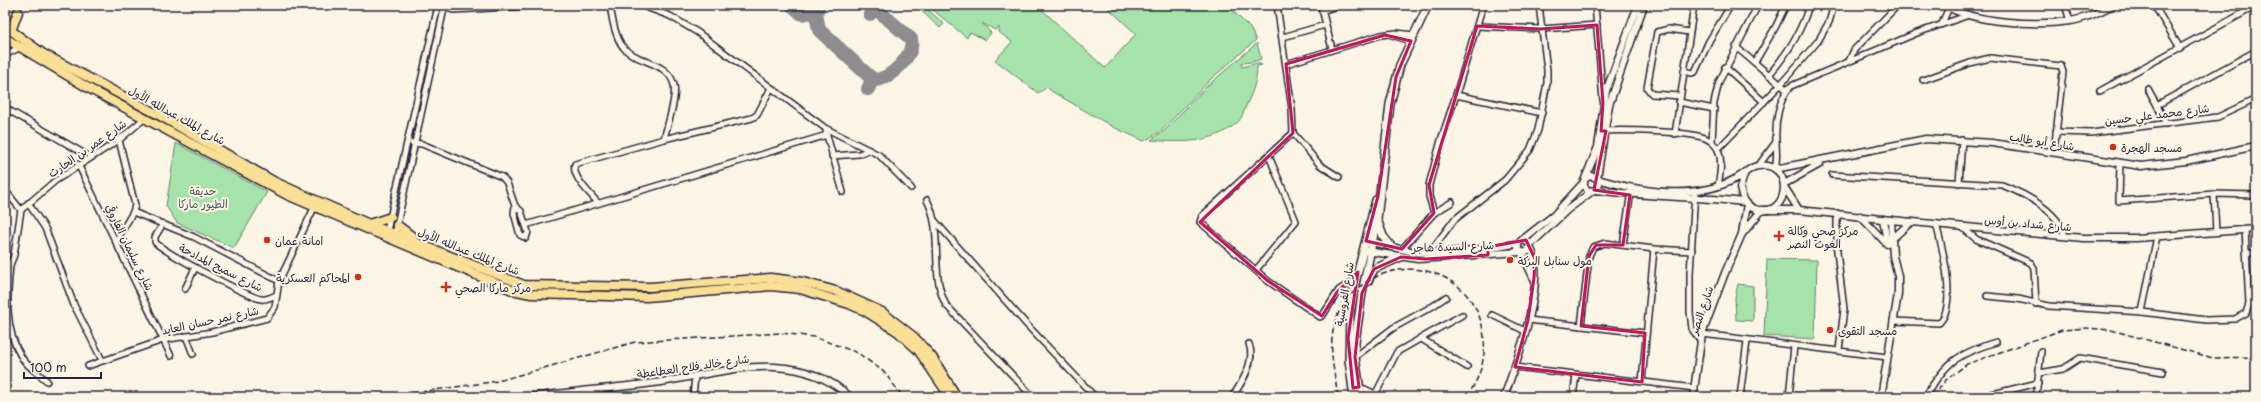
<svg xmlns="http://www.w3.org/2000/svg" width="2261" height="402" viewBox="0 0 2261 402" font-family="'Playpen Sans','Playpen Sans Arabic',sans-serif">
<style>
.green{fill:#a6e3aa;stroke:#648272}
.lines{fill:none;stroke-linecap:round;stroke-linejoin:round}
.taxiway{stroke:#8f8c90;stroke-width:14}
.minor-casing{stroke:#22223b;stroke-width:8}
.tertiary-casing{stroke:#22223b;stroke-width:9}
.secondary-casing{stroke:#22223b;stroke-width:10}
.primary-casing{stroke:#22223b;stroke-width:11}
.minor{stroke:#fcf5e5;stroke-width:5}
.tertiary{stroke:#fcf5e5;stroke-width:6}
.secondary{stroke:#fcf5e5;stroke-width:7}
.primary{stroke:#fadf96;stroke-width:8}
.rail{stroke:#22223b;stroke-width:1.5;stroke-dasharray:6 3;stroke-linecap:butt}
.marked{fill:none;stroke:#c2185b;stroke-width:3;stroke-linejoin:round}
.poi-dot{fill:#c8321e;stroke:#fcf5e5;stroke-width:1.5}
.labels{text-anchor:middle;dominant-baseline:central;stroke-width:4;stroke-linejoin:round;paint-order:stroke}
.street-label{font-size:11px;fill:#22223b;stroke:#fcf5e5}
.poi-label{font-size:11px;fill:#22223b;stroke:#fcf5e5;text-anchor:start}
.park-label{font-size:11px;fill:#435257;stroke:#fcf5e5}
</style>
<rect width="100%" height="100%" fill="#fcf5e5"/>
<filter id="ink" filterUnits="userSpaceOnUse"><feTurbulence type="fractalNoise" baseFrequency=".025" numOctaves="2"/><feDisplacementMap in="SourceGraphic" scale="8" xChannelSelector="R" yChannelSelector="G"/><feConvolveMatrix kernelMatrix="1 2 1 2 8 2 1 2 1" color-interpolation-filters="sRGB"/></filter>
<g filter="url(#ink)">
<g class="green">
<path d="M915 5H923L944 24 940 28Z"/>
<path d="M927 5H1037L1105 68 1136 34 1105 5H1227L1250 28 1256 40 1211 79 1160 132 1144 141 1113 127 1051 91 1047 87 1038 93 995 60 1012 42 999 32V27L995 30 982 23 991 33 985 40 970 32 967 38Z"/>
<path d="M1257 43 1261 59 1252 62 1241 63 1242 67 1257 63 1262 65 1257 66C1257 79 1253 92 1247 104 1244 110 1242 119 1237 123 1212 144 1181 143 1151 140L1165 130 1206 87Z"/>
<path d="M176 143 267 192 234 248 177 223 166 206Z"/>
<path d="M1767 259 1817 260 1815 339 1764 336Z"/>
<path d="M1738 284 1753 286V321L1736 320 1735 297Z"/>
</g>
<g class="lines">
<g class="taxiway">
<path d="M792 5 802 14 807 13 818 5"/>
<path d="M819 5 816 14 819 30 870 77 871 82 868 89"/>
<path d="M870 77 875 80C891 79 915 55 911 39L874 7 870 14"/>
</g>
<defs>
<g id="minor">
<path d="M610 5C612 18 615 38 624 48 638 64 668 61 674 85 677 99 667 126 664 139"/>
<path d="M640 5 670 16 697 32 825 128 879 155 911 188"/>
<path d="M1277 5 1292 109 1293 133 1202 216 1200 222 1268 281 1320 317 1323 315 1339 290 1356 279"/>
<path d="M1321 5 1332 49"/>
<path d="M1595 5 1603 100"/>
<path d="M2065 5 2070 21"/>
<path d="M2154 5 2180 48"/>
<path d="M1322 11 1339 5"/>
<path d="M1942 24 1949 7"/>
<path d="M1477 26 1541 29 1597 25"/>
<path d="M1389 34 1411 41"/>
<path d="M1283 37 1325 25"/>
<path d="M1736 47 1787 90"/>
<path d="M5 55 19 48"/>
<path d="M1849 61 1854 50 1898 5"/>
<path d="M1755 62 1776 26 1786 5"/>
<path d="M1286 64 1381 35 1396 33 1414 35"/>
<path d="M1725 67 1764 102"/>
<path d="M1684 71 1692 73 1695 72 1709 41 1731 5"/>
<path d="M1769 75C1787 54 1802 31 1809 5"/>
<path d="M1923 80 1970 63 1990 58 2061 66 2063 72 2054 152"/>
<path d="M2148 89 2157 105"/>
<path d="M2100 91 2256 6"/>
<path d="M1456 95 1542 113"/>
<path d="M1680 96 1652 94 1647 88 1657 32 1669 29 1689 32"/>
<path d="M1679 102 1714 109"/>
<path d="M5 108 90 157"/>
<path d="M2166 124 2157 105 2256 51"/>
<path d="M1602 131C1623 130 1686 131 1705 138 1710 140 1716 145 1718 150 1723 160 1720 176 1718 186"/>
<path d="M826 132 843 192"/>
<path d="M2056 132 2091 133 2218 117 2256 99"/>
<path d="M1293 133 1320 165 1339 177"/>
<path d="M1675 134 1694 5"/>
<path d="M1712 142 1714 103 1719 82 1758 5"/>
<path d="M412 143 422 144 502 177 507 183 515 206 521 211 528 232 526 238 520 235 514 213 515 206"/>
<path d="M1718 149 1781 84 1818 41 1829 22 1834 5"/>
<path d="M832 156 859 154 869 150"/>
<path d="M2120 163 2119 201 2214 194 2256 195"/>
<path d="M78 164 171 356"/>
<path d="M1759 165 1776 142"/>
<path d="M1775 169C1778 158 1776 152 1776 141 1775 123 1778 100 1791 86L1917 33 1969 15"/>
<path d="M1832 175 2002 185C2025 194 2058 210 2065 236"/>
<path d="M1959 183 1962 140"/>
<path d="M5 190 21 210 14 255 10 265 5 262"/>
<path d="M1695 191 1690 274V312L1692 329 1701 341"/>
<path d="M2214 194 2216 232"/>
<path d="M927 200C944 232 929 273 946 305L1033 397"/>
<path d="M28 203 45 228 74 305 102 360"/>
<path d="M598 203C591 194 571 177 575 164L664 139 752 118 757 115 771 88"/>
<path d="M21 210 55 181 119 140 145 118"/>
<path d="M133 212 194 237 279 281"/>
<path d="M1434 213 1429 196V185L1441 140 1456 95 1483 5"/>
<path d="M1837 213V252L1844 309 1839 350"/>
<path d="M934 220 1027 325 1095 397"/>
<path d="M163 224 155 237V242C163 252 249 297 261 299 266 300 272 297 276 295"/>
<path d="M526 225 827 135"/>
<path d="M1962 227 1976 239 2031 263 2034 268 2036 304"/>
<path d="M387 231 438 6 454 10 550 5"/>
<path d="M395 234 444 9"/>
<path d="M116 241 133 212 135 205 119 140"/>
<path d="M1623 245 1631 191"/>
<path d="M1402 249 1434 213 1452 202"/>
<path d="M1654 249 1692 251"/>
<path d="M1430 252 1454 220 1505 180 1530 150 1538 130 1547 83V70L1539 5"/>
<path d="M2247 253H2256"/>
<path d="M10 265C7 296 4 330 22 358 28 367 39 374 47 381"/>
<path d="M1256 270 1296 221 1269 156"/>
<path d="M185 289 195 268"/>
<path d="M1987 296 2018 299 2049 306 2142 312 2206 320 2235 319 2246 313 2249 304 2245 230"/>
<path d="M2142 312 2157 236"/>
<path d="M1492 315 1525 331"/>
<path d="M1528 320 1645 333"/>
<path d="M1893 321 1939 323C1958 305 1942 246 1936 224"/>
<path d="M1581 326 1589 256 1593 247 1605 243 1654 249 1642 382"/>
<path d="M1702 334 1887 357"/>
<path d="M186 336 193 354"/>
<path d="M1420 338 1467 367"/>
<path d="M1355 357 1393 328 1433 306 1446 297"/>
<path d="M88 366 163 340 212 332 267 318 275 307 279 281 314 208"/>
<path d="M1515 367 1695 388"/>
<path d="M2039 373 2063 369 2080 358 2163 372"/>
<path d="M1357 388 1365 389 1381 397"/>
<path d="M1376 393 1397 352 1462 315"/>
<path d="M1790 395 1804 397"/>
<path d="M693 397 695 376"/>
<path d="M1232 397C1242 383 1256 361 1249 344"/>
<path d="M1573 397 1576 375"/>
<path d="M1740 397 1747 341"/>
<path d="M1789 397 1794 346"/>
<path d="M1925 397C1946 362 1957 354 1996 342"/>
<path d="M1980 397 2038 383"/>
<path d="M2036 397 2041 351"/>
</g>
<g id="tertiary">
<path d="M1945 5C1972 23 2037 26 2070 21 2085 19 2099 12 2113 5"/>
<path d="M1775 169 1926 139 1992 143 2141 166 2186 161 2256 146"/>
<path d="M1586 178 1590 176 1597 178 1599 184 1596 190 1588 191 1584 186V181L1598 147 1606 91 1638 5"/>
<path d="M1597 178 1609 105 1644 5"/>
<path d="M1598 179C1641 192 1696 201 1737 178 1744 175 1749 167 1758 166 1794 159 1792 220 1755 209 1746 206 1742 198 1740 188L1744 175"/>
<path d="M1784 184 1820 164"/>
<path d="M1785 188 1799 210"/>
<path d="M1596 190C1646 197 1695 196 1745 202"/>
<path d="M1765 210H1799L1891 220 2083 238H2136L2256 229"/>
<path d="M1860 216 1887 244"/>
<path d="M1883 219 1887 242"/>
<path d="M1742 234 1762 210"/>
<path d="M1892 239 1911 222"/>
<path d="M1522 240 1528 242 1530 245 1528 251 1524 253 1518 250V243L1554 215 1583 183"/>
<path d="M1369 241C1385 245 1401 250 1417 252 1442 254 1494 249 1518 243"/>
<path d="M1530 245 1567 210 1591 192"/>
<path d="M1367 251 1418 259 1520 252"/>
<path d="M1522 253 1533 277"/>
<path d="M531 397C574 391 618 388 661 382 725 372 796 347 850 397"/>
<path d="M1504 397C1516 364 1548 279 1530 247"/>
<path d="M1693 397 1702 334 1725 273 1742 234 1747 204"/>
<path d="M1881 397 1898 294V276L1893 256 1891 220"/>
</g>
<g id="secondary">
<path d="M1378 222 1383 236 1391 246"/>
<path d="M1368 281 1374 269 1401 257"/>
<path d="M1354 397 1349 360 1350 313 1356 279 1376 200"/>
<path d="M1361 397 1355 357V342L1362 293 1377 219 1390 104 1400 65 1428 5"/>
</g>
<g id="primary">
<path d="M5 26 42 53 157 114 275 182 369 224 524 285 650 287 771 278 803 282 836 291 882 312 914 337 932 357 957 397"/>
<path d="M11 31 18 12"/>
<path d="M5 38 90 89 287 195 512 290 531 294 647 297 771 286 800 289 849 304 865 311 897 331 918 350 950 397"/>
<path d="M369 224 391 217"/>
<path d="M397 225 413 237"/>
</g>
</defs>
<use href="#minor" class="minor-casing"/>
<use href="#tertiary" class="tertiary-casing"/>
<use href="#secondary" class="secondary-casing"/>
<use href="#primary" class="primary-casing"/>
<use href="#minor" class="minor"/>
<use href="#tertiary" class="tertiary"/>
<use href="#secondary" class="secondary"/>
<use href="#primary" class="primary"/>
<g class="rail">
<path d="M384 397 498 381 635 342 781 333 814 337 858 353 884 372 903 397"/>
<path d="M1338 397C1335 375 1329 353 1333 331 1340 288 1388 260 1430 272 1486 287 1500 355 1466 397"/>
<path d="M1932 397 1946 380 1967 364 2062 330 2085 328 2111 330 2213 358 2256 357"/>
</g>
</g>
</g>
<path class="marked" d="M1597 25 1603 103 1601 131H1606L1594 190 1630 195 1623 245H1596L1589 256 1581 326 1645 333 1642 382 1515 367 1528 320 1534 278 1535 259 1526 240 1488 247V255L1426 259 1401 257 1374 269 1362 293 1355 357 1359 387 1353 388 1348 338 1358 272 1337 292 1322 316 1268 281 1200 222 1293 133 1286 64 1385 35 1411 41 1396 77 1378 196 1366 241 1402 249 1434 213 1429 185 1477 26 1541 29Z"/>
<g class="poi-dot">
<circle cx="2113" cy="147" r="4"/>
<path d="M1777 230h4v4h4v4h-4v4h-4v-4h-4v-4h4z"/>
<circle cx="267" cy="240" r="4"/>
<circle cx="1510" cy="260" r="4"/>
<circle cx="358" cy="277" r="4"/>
<path d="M444 281h4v4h4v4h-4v4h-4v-4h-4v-4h4z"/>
<circle cx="1830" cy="330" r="4"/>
</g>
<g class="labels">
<g class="street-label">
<text transform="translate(2157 114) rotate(-7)">شارع محمد علي حسين</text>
<text transform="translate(177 115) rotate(29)">شارع الملك عبدالله الأول</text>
<text transform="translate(2042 141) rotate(9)">شارع أبو طالب</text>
<text transform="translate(87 148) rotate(-35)">شارع عمر بن الحارث</text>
<text transform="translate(2028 223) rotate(5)">شارع شداد بن أوس</text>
<text transform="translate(1453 246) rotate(-2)">شارع السيدة هاجر</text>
<text transform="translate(130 247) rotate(64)">شارع سليمان الفاروقي</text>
<text transform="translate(469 251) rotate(22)">شارع الملك عبدالله الأول</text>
<text transform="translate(221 267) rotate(27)">شارع سميح المدادحة</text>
<text transform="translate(1344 294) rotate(-80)">شارع الفروسية</text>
<text transform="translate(1701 310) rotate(-71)">شارع النصر</text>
<text transform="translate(210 320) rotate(-12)">شارع نمر حسان العايد</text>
<text transform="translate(693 366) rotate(-8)">شارع خالد فلاح العطاعطة</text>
</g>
<g class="poi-label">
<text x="2121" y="147">مسجد الهجرة</text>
<text x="1788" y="230">مركز صحي وكالة<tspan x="1788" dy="13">الغوث النصر</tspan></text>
<text x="275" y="240">امانة عمان</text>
<text x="1518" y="260">مول سنابل البركة</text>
<text x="350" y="277" text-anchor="end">المحاكم العسكرية</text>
<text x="455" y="287">مركز ماركا الصحي</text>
<text x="1838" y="330">مسجد التقوى</text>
</g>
<g class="park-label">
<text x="203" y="190">حديقة<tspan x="203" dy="13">الطيور ماركا</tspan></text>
</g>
</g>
<rect width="2261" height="402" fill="none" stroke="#fcf5e5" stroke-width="20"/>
<rect x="10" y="10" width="2241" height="382" fill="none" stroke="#22223b" stroke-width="1.5" filter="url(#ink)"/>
<path d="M24 372v6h77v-6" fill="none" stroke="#22223b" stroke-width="2"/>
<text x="30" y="372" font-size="12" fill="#22223b" stroke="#fcf5e5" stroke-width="3" paint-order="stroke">100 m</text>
</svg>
